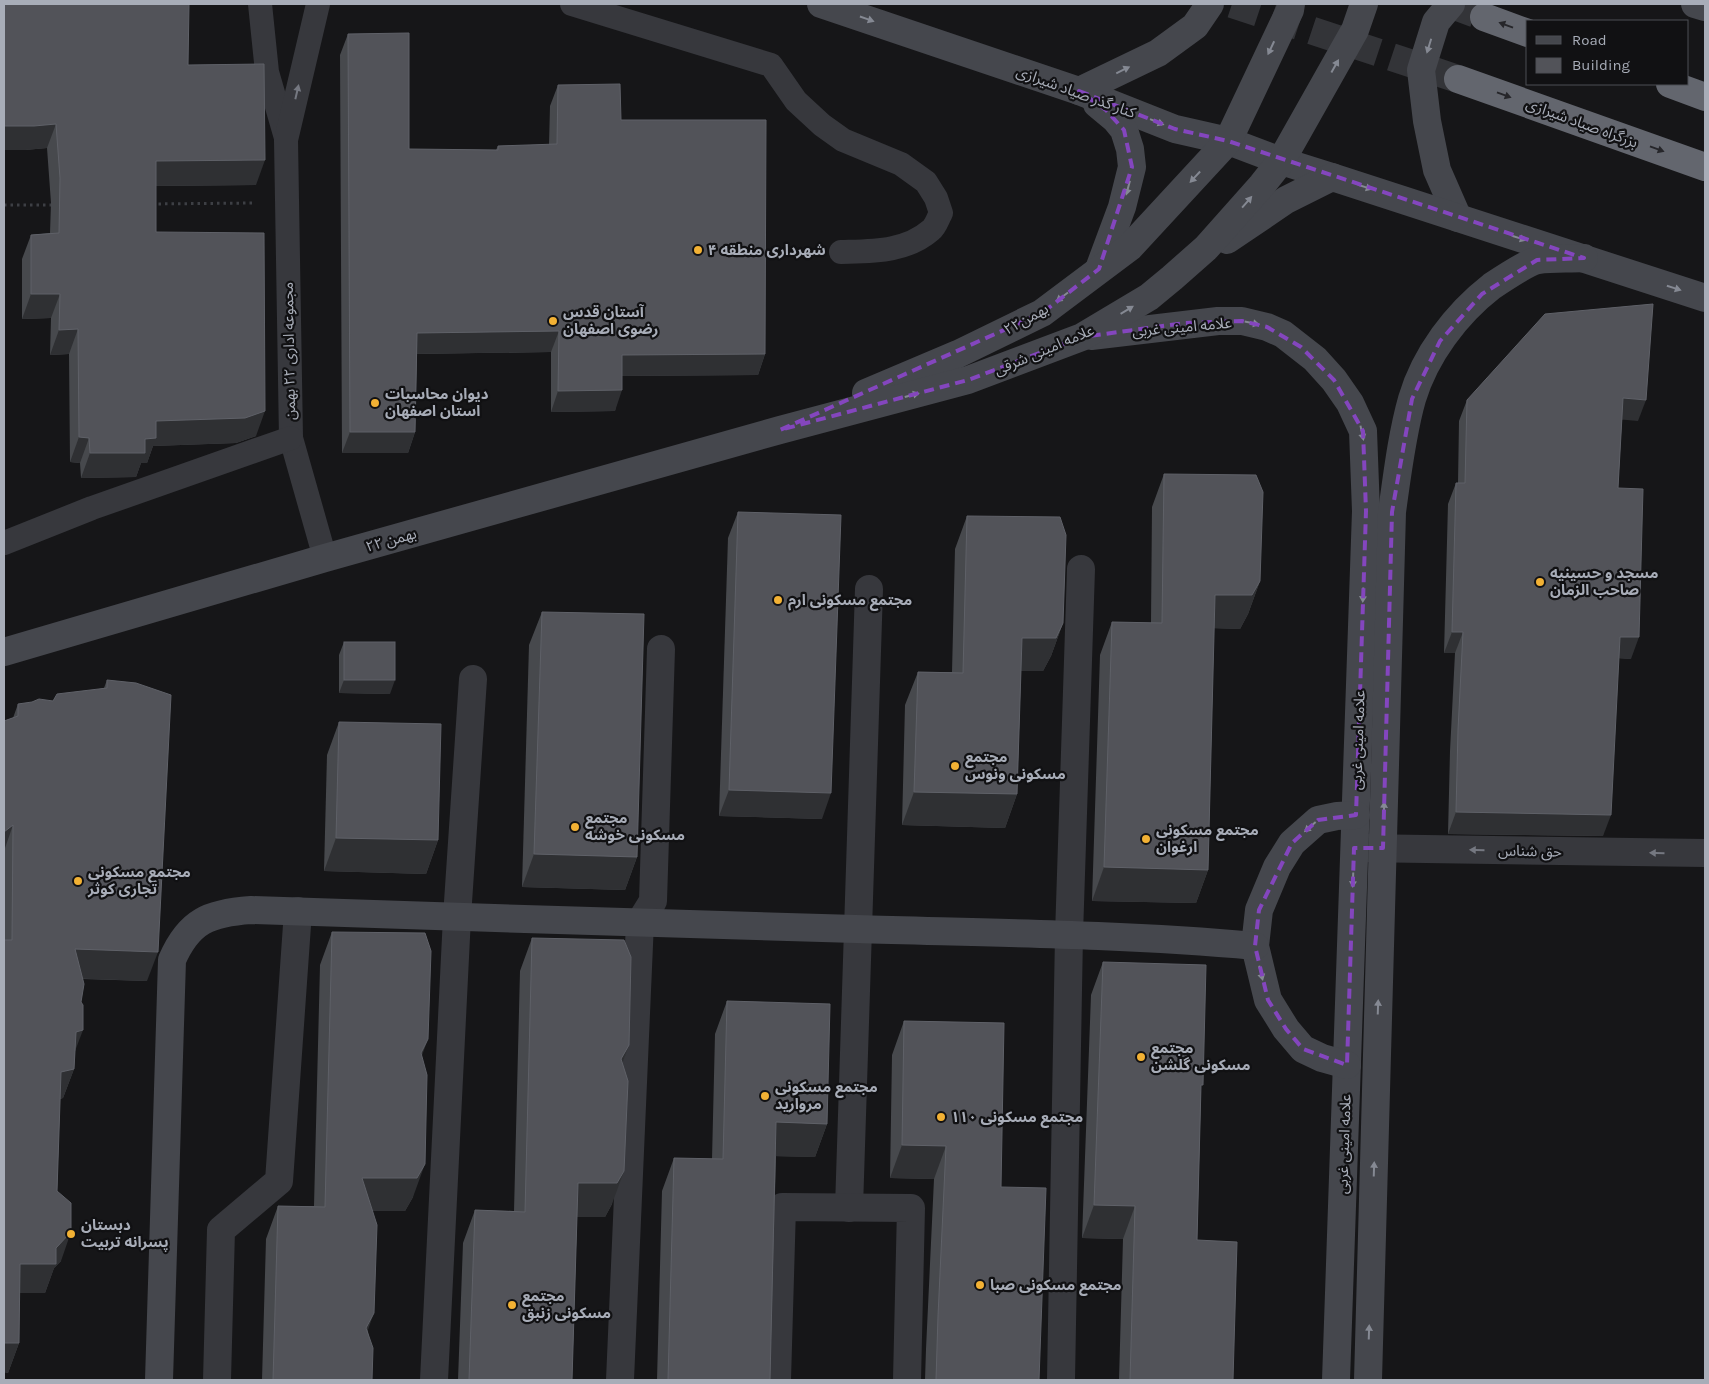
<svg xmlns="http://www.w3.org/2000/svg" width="1709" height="1384" viewBox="0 0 1709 1384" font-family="Karla,'Noto Sans Arabic',sans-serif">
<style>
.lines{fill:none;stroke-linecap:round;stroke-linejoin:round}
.highway-tunnel{stroke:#333438;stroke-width:28;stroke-dasharray:28 14;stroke-linecap:butt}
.path{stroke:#3d3f44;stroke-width:3;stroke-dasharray:2.5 4;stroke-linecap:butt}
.lane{stroke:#37383d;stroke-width:24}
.street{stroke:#37383d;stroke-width:28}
.secondary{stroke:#45474d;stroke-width:28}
.highway{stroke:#63666e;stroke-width:28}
.wall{fill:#47494d}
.shaded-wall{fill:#2f3033}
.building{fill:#525359;stroke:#5f6168}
.oneway{fill:#858993}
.oneway2{fill:#26262a}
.oneway3{fill:#757881}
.marked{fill:none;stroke:#8446be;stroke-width:4;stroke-dasharray:10 6;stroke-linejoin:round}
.poi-dot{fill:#f2b134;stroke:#111113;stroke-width:2}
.labels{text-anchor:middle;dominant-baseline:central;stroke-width:4.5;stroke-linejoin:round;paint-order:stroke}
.street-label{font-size:15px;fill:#a8adb8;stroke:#111113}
.poi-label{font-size:15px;font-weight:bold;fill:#a8adb8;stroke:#111113;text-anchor:start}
</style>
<rect width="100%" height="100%" fill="#161618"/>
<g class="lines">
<g class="highway-tunnel">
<path d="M1232 4 1458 79"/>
<path d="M1449 4 1484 17"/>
</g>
<g class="path">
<path d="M152 204 253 203"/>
<path d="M4 205H53"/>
</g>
<g class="lane">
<path d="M260 4 267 72 286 138"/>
<path d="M318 4 286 140 291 438 325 558"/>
<path d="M572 4 771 65 796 101 822 125 843 140 901 164 926 182 936 198 941 213C938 218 936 226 931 230 906 252 872 251 841 252"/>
<path d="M4 543 92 508 291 438"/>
</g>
<g class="street">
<path d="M1359 848 1705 853"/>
<path d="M849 1208 869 589"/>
<path d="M217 1380 221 1230 279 1181 298 911"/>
<path d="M434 1380 457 917 473 679"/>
<path d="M620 1380 640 922 653 901 661 649"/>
<path d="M777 1380 782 1207 911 1208 907 1380"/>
<path d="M1061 1380 1069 935 1081 569"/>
</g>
<g class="secondary">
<path d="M821 4 1079 91 1175 129 1228 141 1281 161 1332 177"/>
<path d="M1451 4 1436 22 1421 70 1427 121 1437 170 1458 218"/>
<path d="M1695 4 1705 7"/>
<path d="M1079 91 1158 53 1195 26 1210 4"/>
<path d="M1097 104 1115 119 1124 130 1130 149 1132 167 1122 207 1099 269"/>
<path d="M1227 240 1286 200 1332 177 1705 298"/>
<path d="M1091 336 1218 321H1242L1267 327 1283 334 1315 359 1334 380 1350 403 1363 431 1366 511 1336 1380"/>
<path d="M866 393 958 354 1042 313 1130 247 1228 141 1290 10 1291 4"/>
<path d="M4 652 325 558 780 430 968 380 1082 337 1149 297 1172 278 1206 248 1262 185 1281 161 1355 30 1364 4"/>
<path d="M1347 1065 1322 1058 1303 1049 1286 1029 1268 1000 1255 946 1259 910 1277 867 1292 843 1318 820 1337 816 1356 815"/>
<path d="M159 1380 172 960C189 921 209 913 251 910 453 917 654 923 856 929 989 933 1122 934 1255 946"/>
<path d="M1368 1380 1392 512C1397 476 1402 434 1412 399 1425 355 1456 314 1492 286 1501 280 1528 262 1538 260 1553 258 1569 259 1584 258"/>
</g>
<g class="highway">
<path d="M1484 17 1528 33"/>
<path d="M1458 79 1705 167"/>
<path d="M1670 84 1705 97"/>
</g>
</g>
<g class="wall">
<path d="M4 4 188 65 256 185 156 186V232L256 436 236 443 153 446 147 463H141L136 477 81 478 80 463 70 462 69 354 50 355 51 318 22 319V259L31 235 50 233 51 203 47 148 25 150Z"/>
<path d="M348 34 409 149 496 150 498 146 549 145 550 106 558 85 621 120 765 354 758 375 622 376 615 411 551 412V352L417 354 415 432 408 453H342L340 55Z"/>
<path d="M1467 400 1638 421 1622 419 1618 488 1631 659 1619 658 1603 836 1448 834 1450 751 1455 653H1444L1448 504 1456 483H1458L1459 421Z"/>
<path d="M1164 474 1260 581 1248 614 1240 629 1214 628 1208 870 1196 903 1092 901 1100 655 1112 622 1151 623 1152 507Z"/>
<path d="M738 512 822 819 719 816 728 538Z"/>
<path d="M967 516 1063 623 1051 656 1043 671H1021L1017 794 1005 828 902 825 905 705 918 672H952L955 549Z"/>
<path d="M542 612 637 857 625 890 522 887 529 645Z"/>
<path d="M344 642 390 694 339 693V655Z"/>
<path d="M107 680 147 981 83 979 81 1002 75 1052 74 1069 63 1098 60 1099 57 1191 61 1261 54 1268 45 1293H19V1343L8 1373 4 1372V721L13 718 18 704 53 701 104 688Z"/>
<path d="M339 722 438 840 426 874 324 871 327 755Z"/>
<path d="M332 932 422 1057 413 1197 405 1211H372L368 1331 372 1380H262L266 1239 278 1206H314L320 965Z"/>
<path d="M532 938 629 1045 622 1063 612 1204 605 1217H577L572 1380H458L463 1243 475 1210 514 1211 520 971Z"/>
<path d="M1103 962 1201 1092 1197 1240 1233 1380H1119L1123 1239 1082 1238 1091 995Z"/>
<path d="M727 1001 827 1124 815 1157 776 1156 770 1380H657L662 1191 674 1158 712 1159 715 1034Z"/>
<path d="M904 1021 1001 1187 1039 1380H925L926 1349 934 1179 890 1178 892 1055Z"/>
</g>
<g class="shaded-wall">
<path d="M56 124 47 148 25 150H4V126Z"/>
<path d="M265 160 256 185 147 186 156 161Z"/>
<path d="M31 294H60L51 318 22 319Z"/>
<path d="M78 329 69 354 50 355 59 330Z"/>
<path d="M559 331 551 352 410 354 417 333Z"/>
<path d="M765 354 758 375 614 376 622 355Z"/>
<path d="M622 390 615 411 551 412 558 391Z"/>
<path d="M1623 398 1646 400 1638 421 1616 419Z"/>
<path d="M265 411 256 436 236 443 153 446 147 463H141L136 477 81 478 90 453 145 439 156 421Z"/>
<path d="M350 432H415L408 453H342Z"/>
<path d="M79 437 89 438 80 463 70 462Z"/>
<path d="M1260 581 1248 614 1240 629 1202 628 1215 595Z"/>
<path d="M1063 623 1051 656 1043 671H1009L1022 638Z"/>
<path d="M1452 632H1463L1455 653H1444Z"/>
<path d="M1620 637H1639L1631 659 1612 658Z"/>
<path d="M344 680H395L390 694 339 693Z"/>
<path d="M729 790 831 793 822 819 719 816Z"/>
<path d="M914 792 1017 794 1005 828 902 825Z"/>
<path d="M1456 812 1611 815 1603 836 1448 834Z"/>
<path d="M13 825 4 851V832Z"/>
<path d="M336 838 438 840 426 874 324 871Z"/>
<path d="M534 854 637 857 625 890 522 887Z"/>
<path d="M1104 867 1208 870 1196 903 1092 901Z"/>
<path d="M75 949 158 952 147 981 65 978Z"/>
<path d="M83 1030 72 1059 76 1032Z"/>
<path d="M428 1039 416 1072 421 1053Z"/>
<path d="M629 1045 617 1078 621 1059Z"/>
<path d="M74 1069 63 1098 50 1101 61 1072Z"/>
<path d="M776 1122 827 1124 815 1157 764 1156Z"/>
<path d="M902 1145 946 1146 934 1179 890 1178Z"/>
<path d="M425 1164 413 1197 405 1211H350L362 1178Z"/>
<path d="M624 1171 612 1204 605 1217H566L578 1183Z"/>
<path d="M1094 1205 1135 1206 1123 1239 1082 1238Z"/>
<path d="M71 1232 61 1261 54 1268 45 1293H9L20 1264 56 1248Z"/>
<path d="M374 1313 362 1346 366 1328Z"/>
<path d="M4 1343H19L8 1373 4 1372Z"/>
</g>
<g class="building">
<path d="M4 4H189L188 65 264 64 265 160 156 161V232L264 233 265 411 245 418 156 421V438L145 439V453H90L89 438 79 437 78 329 59 330 60 294H31V235L59 233 60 178 56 124 34 126H4Z"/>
<path d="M409 33V149L498 150V146L557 144 558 85 620 84 621 120H766L765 354 622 355V390L558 391 559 331 417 333 415 432H350L348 34Z"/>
<path d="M1653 304 1646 400 1623 398 1618 488 1643 489 1639 637H1620L1611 815 1456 812 1458 730 1463 632H1452L1456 483H1465L1467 400 1545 314Z"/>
<path d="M1164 474 1256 475 1263 492 1260 581 1252 595H1215L1208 870 1104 867 1112 622 1162 623Z"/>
<path d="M738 512 841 515 831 793 729 790Z"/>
<path d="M967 516 1060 517 1066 535 1063 623 1056 638H1022L1017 794 914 792 918 672 963 673Z"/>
<path d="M542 612 644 614 637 857 534 854Z"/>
<rect x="344" y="642" width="51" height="38"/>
<path d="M107 680 136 683 171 695 158 952 75 949 84 984 81 1002 83 1005V1030L76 1032 74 1069 61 1072 57 1191 71 1203V1232L56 1248V1264H20L19 1343H4V940H12L13 825 4 832V721L18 716V704L32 702 39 699 53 701 57 694 107 688Z"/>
<path d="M339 722 441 724 438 840 336 838Z"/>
<path d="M332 932 425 933 431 951 428 1039 421 1053 427 1075 425 1164 417 1178H362L377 1225 374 1313 366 1328 373 1348 372 1380H273L278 1206 325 1207Z"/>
<path d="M532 938 624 940 631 957 629 1045 621 1059 628 1081 624 1171 617 1183H578L572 1380H469L475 1210 525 1212Z"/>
<path d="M1103 962 1206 965 1203 1085H1201L1197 1240 1237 1242 1233 1380H1130L1135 1206 1094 1205Z"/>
<path d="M727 1001 830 1004 827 1124 776 1122 770 1380H668L674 1158 723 1159Z"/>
<path d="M904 1021 1004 1023 1001 1187 1046 1188 1039 1380H936L938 1316 946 1146 902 1145Z"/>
</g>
<defs><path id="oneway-solid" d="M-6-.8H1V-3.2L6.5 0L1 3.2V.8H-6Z" transform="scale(1.25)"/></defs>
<g class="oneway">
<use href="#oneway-solid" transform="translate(867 19) rotate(19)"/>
<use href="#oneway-solid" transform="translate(1429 46) rotate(107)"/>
<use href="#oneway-solid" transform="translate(1271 48) rotate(115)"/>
<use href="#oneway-solid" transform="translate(1335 66) rotate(-61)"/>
<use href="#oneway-solid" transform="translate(1123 70) rotate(-26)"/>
<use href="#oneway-solid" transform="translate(1157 122) rotate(22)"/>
<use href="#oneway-solid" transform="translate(1195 177) rotate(133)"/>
<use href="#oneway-solid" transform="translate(1365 187) rotate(18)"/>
<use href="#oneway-solid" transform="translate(1128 188) rotate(105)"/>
<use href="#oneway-solid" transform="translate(1247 202) rotate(-49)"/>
<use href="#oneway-solid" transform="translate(1519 238) rotate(18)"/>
<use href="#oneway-solid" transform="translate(1674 288) rotate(18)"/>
<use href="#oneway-solid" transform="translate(1062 297) rotate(143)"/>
<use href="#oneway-solid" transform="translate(1127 310) rotate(-31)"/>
<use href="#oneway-solid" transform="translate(1252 323) rotate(12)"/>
<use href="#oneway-solid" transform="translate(912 395) rotate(-15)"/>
<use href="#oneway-solid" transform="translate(1362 433) rotate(78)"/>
<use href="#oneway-solid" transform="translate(1363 595) rotate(92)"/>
<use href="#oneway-solid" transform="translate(1384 809) rotate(-88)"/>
<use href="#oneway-solid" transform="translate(1310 827) rotate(139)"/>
<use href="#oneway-solid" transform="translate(1353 880) rotate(92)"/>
<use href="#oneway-solid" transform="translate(1261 973) rotate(76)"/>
<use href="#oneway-solid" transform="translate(1378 1007) rotate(-88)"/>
<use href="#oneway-solid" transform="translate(1374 1169) rotate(-88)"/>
<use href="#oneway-solid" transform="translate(1369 1332) rotate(-88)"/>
</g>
<g class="oneway2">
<use href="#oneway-solid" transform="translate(1506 25) rotate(-160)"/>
<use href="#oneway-solid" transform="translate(1504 95) rotate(20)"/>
<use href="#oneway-solid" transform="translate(1657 149) rotate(20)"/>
</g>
<g class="oneway3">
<use href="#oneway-solid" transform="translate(297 92) rotate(-77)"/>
<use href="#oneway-solid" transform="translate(1477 850) rotate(-179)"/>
<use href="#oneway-solid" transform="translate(1657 853) rotate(-179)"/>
</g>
<path class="marked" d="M1079 91 1175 129 1228 141 1584 258 1537 260 1482 294 1440 341 1412 399 1392 512 1383 848H1354L1347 1065 1303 1049 1286 1029 1268 1000 1255 946 1259 910 1292 843 1318 820 1356 815 1366 511 1363 431 1334 380 1301 347 1267 327 1242 321 1185 323 1082 337 968 380 780 430 1042 313 1099 269 1132 167 1124 130 1106 110Z"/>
<g class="poi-dot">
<circle cx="698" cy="250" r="5"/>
<circle cx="553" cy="321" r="5"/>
<circle cx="375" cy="403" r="5"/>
<circle cx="1540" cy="582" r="5"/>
<circle cx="778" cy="600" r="5"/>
<circle cx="955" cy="766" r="5"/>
<circle cx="575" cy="827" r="5"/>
<circle cx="1146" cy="839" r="5"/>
<circle cx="78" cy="881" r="5"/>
<circle cx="1141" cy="1057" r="5"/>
<circle cx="765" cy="1096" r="5"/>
<circle cx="941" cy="1117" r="5"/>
<circle cx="71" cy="1234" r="5"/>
<circle cx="980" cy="1285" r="5"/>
<circle cx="512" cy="1305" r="5"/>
</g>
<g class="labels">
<g class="street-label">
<text transform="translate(1076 92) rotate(20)">کنار گذر صیاد شیرازی</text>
<text transform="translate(1582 123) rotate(20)">بزرگراه صیاد شیرازی</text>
<text transform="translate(1026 319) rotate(-29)">۲۲بهمن</text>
<text transform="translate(1182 327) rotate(-5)">علامه امینی غربی</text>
<text transform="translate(1044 350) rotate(-23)">علامه امینی شرقی</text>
<text transform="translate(289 351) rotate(-91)">مجموعه اداری ۲۲ بهمن</text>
<text transform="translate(391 540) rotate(-16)">۲۲ بهمن</text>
<text transform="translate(1358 740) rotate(-88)">علامه امینی غربی</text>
<text transform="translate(1530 851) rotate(1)">حق شناس</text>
<text transform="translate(1344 1144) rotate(-88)">علامه امینی غربی</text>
</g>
<g class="poi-label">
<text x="708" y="250">شهرداری منطقه ۴</text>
<text x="563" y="312">آستان قدس<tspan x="563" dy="17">رضوی اصفهان</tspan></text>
<text x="385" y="394">دیوان محاسبات<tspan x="385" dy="17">استان اصفهان</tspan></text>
<text x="1550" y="573">مسجد و حسینیه<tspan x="1550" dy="17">صاحب الزمان</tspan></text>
<text x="788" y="600">مجتمع مسکونی ارم</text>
<text x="965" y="757">مجتمع<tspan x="965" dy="17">مسکونی ونوس</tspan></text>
<text x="585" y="818">مجتمع<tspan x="585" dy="17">مسکونی خوشه</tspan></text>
<text x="1156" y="830">مجتمع مسکونی<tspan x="1156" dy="17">ارغوان</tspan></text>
<text x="88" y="872">مجتمع مسکونی<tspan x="88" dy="17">تجاری کوثر</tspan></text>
<text x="1151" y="1048">مجتمع<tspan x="1151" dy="17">مسکونی گلشن</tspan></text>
<text x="775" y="1087">مجتمع مسکونی<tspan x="775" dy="17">مروارید</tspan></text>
<text x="951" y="1117">مجتمع مسکونی ۱۱۰</text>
<text x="81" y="1225">دبستان<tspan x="81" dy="17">پسرانه تربیت</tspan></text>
<text x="990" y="1285">مجتمع مسکونی صبا</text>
<text x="522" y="1296">مجتمع<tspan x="522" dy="17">مسکونی زنبق</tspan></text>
</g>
</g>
<rect width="1709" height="1384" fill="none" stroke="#a8adb8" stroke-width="10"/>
<rect x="1526" y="20" width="162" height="65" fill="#111113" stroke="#4d4f55"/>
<rect x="1536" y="36" width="25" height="8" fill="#45474d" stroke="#4d4f55"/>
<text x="1572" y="45" font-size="15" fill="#a8adb8">Road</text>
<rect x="1536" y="58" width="25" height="15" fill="#525359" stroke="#4d4f55"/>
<text x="1572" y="70" font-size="15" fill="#a8adb8">Building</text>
</svg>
